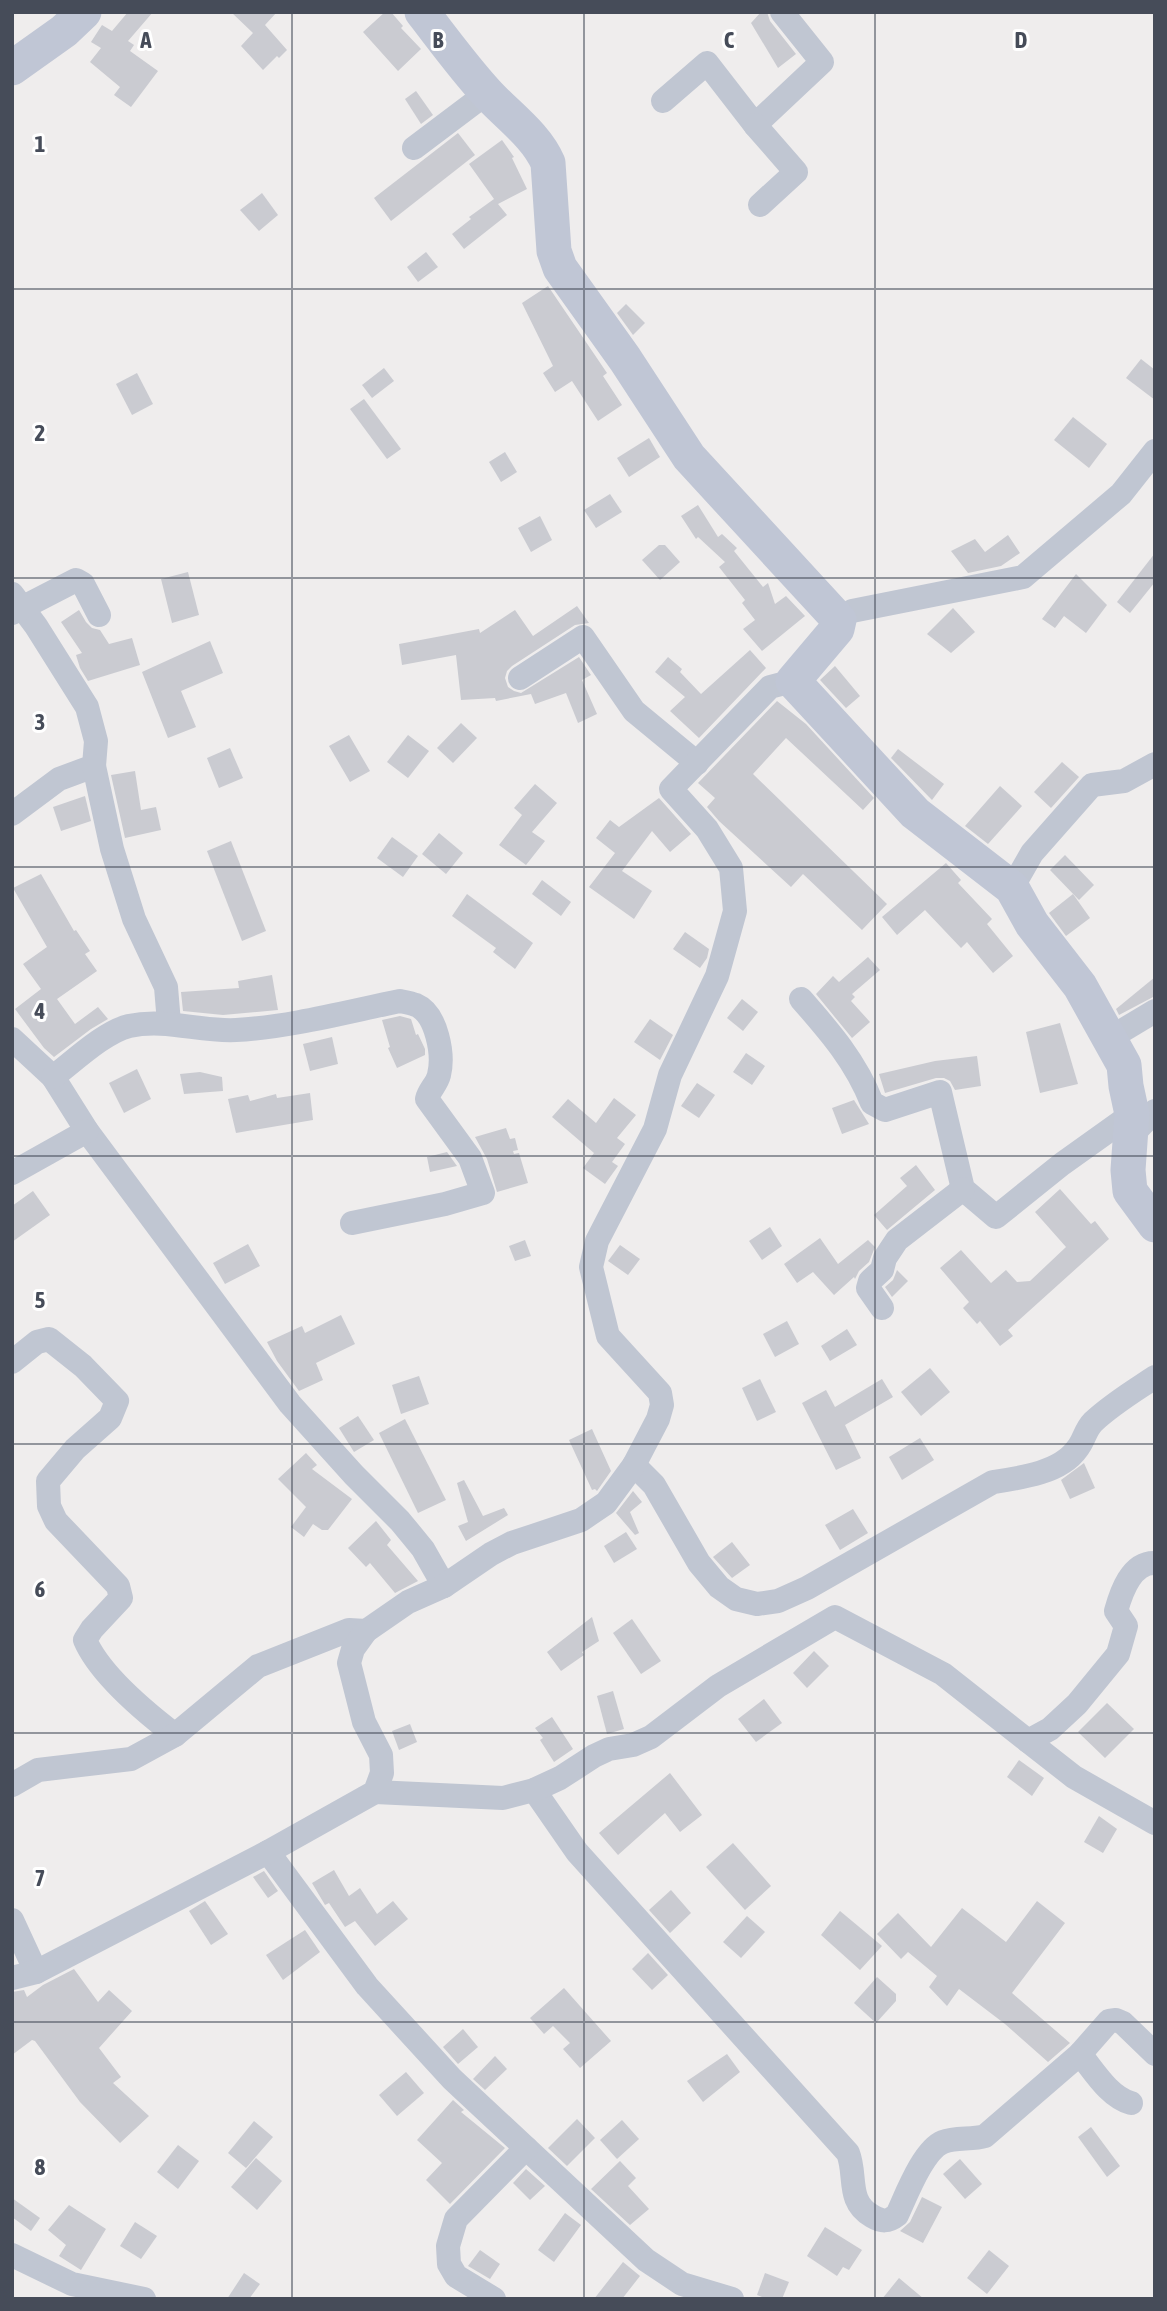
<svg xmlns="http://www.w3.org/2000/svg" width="1167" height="2311" viewBox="0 0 1167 2311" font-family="'Asap Condensed',sans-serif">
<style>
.building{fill:#cacbd1}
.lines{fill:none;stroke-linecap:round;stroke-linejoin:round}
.street{stroke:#c0c6d2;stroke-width:24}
.secondary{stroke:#c0c6d5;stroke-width:35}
.grid{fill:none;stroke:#464c59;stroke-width:2;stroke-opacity:0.55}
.grid-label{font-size:23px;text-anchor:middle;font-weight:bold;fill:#464c59;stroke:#fff;stroke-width:6;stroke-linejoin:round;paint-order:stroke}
</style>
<rect width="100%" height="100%" fill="#efeded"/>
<g class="building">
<path d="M128 12H153L128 41 134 45 130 51 158 71 131 107 114 95 120 87 90 62 101 48 91 42 102 25 112 31Z"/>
<path d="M231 12H277L265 25 287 50 279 58 277 56 263 70 241 46 253 33Z"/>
<path d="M385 12H391L403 26 401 28 421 49 398 71 363 32Z"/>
<path d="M761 12H767L770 21 796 54 778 68 751 23Z"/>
<path d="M416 91 433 115 421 124 405 99Z"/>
<path d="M458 133 475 155 391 221 374 198Z"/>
<path d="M502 140 514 157 512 158 527 189 498 204 507 215 464 249 452 234 471 219 469 217 494 199 469 164Z"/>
<path d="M262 193 278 215 259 231 240 210Z"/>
<path d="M426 252 438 267 418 282 407 267Z"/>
<path d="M548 286 607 373 603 376 622 405 598 421 572 381 555 392 543 373 553 366 522 303Z"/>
<path d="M626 304 645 323 633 335 617 313Z"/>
<path d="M1141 359 1155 370V400L1126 378Z"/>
<path d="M384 368 394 381 372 398 362 385Z"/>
<path d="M137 373 153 404 132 415 116 384Z"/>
<path d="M364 399 401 449 387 459 350 409Z"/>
<path d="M1073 417 1107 444 1089 468 1054 440Z"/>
<path d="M649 438 660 457 629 477 617 458Z"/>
<path d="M505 452 517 472 501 482 489 462Z"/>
<path d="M610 494 622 512 596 528 584 510Z"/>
<path d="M698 505 718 537 722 534 737 548 734 551 763 587 768 583 775 604 786 596 805 616 762 651 743 629 755 620 742 603 745 600 719 567 725 562 698 537 696 539 681 516Z"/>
<path d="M540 516 552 540 531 552 518 528Z"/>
<path d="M1008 535 1020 553 1001 566 968 573 951 551 975 539 985 552Z"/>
<path d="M659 545H665L680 562 660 580 642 560Z"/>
<path d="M1155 553V582L1130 613 1117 602Z"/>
<path d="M188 572 199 615 172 623 161 579Z"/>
<path d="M1076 574 1107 605 1086 633 1064 616 1055 628 1042 619Z"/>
<path d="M577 606 589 623 575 625 512 666 507 671 505 678 508 687 514 691 521 693 579 657 591 675 582 680 597 714 578 723 566 693 535 704 531 694 496 701 495 698 461 700 456 655 402 665 399 644 479 629 480 633 515 610 533 636Z"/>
<path d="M953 608 975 632 951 653 927 634Z"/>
<path d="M79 610 86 622 92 628 100 630 109 644 132 638 140 665 88 681 80 668 76 655 82 653 61 622Z"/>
<path d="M210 641 223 673 181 691 196 727 168 738 142 672Z"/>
<path d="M750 650 766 668 699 738 670 711 685 697 655 672 668 657 682 669 680 672 701 694Z"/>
<path d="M835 666 860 696 846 708 820 680Z"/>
<path d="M777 701 806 724 874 798 863 810 786 738 753 774 887 904 862 930 803 874 791 887 719 821 707 807 715 798 698 783Z"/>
<path d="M461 723 477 738 453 763 437 748Z"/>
<path d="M349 735 370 771 350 782 329 746Z"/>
<path d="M408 735 429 751 408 778 387 762Z"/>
<path d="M230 748 243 778 219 788 207 758Z"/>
<path d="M898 749 944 784 932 800 891 758Z"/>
<path d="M1062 762 1079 777 1051 808 1034 792Z"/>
<path d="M135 771 141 810 156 807 161 830 125 838 111 775Z"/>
<path d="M535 784 557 803 532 832 545 841 526 865 499 845 522 815 514 808Z"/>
<path d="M1000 786 1022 806 988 844 965 826Z"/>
<path d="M85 796 91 821 61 831 53 807Z"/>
<path d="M659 798 691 834 670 852 652 831 622 871 652 891 634 919 589 887 615 853 596 838 610 820 619 827Z"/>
<path d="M439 833 463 853 446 874 422 854Z"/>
<path d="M392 837 418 856 403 877 377 858Z"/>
<path d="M231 841 266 931 242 941 207 851Z"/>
<path d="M1065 855 1094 885 1079 900 1050 870Z"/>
<path d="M946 863 961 880 958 883 992 919 987 924 1013 956 993 973 967 942 961 948 925 910 897 935 882 917Z"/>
<path d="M41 874 74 931 76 930 90 951 85 954 97 971 57 999 75 1024 98 1007 108 1019 91 1029 54 1057 44 1048 15 1009 41 989 23 964 47 947 13 888Z"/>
<path d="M542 880 571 902 561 916 532 894Z"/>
<path d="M467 894 533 943 515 969 493 952 496 948 452 916Z"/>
<path d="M1073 894 1090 918 1066 936 1049 913Z"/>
<path d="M685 932 709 949 707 958 700 968 673 949Z"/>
<path d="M868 957 880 970 852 994 855 997 851 1001 870 1022 852 1038 816 994 833 976 839 982Z"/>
<path d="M272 975 278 1010 223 1015 183 1011 181 992 239 988 238 981Z"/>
<path d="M1155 977V996L1119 1015 1116 1009Z"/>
<path d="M742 999 758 1012 743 1031 727 1018Z"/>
<path d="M400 1016 411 1019 416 1035 418 1034 425 1049V1055L397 1068 388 1048 390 1047 382 1020Z"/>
<path d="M650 1019 673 1035 660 1060 634 1042Z"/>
<path d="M1060 1023 1078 1084 1040 1093 1026 1032Z"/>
<path d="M332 1037 338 1064 310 1071 303 1044Z"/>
<path d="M746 1053 765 1066 752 1085 733 1072Z"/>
<path d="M977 1056 981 1086 955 1090 950 1081 944 1078H936L885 1093 879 1074 935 1061Z"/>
<path d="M137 1069 151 1099 124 1113 109 1083Z"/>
<path d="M200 1072 222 1077 223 1091 184 1094 180 1074Z"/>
<path d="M697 1083 715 1095 699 1118 681 1106Z"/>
<path d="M310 1093 313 1120 236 1133 228 1099 248 1095 250 1101 276 1094 277 1098Z"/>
<path d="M614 1098 636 1115 617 1138 625 1144 612 1162 618 1166 605 1184 583 1168 594 1153 552 1117 568 1099 596 1123Z"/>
<path d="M854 1100 869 1124 842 1134 832 1108Z"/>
<path d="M506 1128 510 1139 515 1138 518 1150 513 1151 514 1154 519 1153 528 1183 497 1192 487 1159 475 1137Z"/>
<path d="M447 1152 457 1166 430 1172 427 1157Z"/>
<path d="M916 1165 935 1190 887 1230 874 1215 907 1186 900 1178Z"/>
<path d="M1060 1189 1091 1224 1095 1221 1109 1239 1008 1330 1013 1336 1000 1346 980 1321 977 1324 963 1308 969 1302 940 1268 961 1250 991 1283 1006 1270 1017 1282 1030 1281 1066 1247 1035 1212Z"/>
<path d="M33 1191 50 1215 12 1242V1206Z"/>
<path d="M770 1227 782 1246 762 1260 749 1241Z"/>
<path d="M820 1238 838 1264 868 1240 875 1247 869 1262 859 1271 855 1279 854 1277 834 1295 813 1272 797 1283 784 1264Z"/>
<path d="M525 1240 531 1256 515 1261 509 1246Z"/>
<path d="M248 1244 260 1266 225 1284 213 1263Z"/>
<path d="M620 1245 640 1259 628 1275 608 1261Z"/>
<path d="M897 1270 908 1281 892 1297 885 1287 893 1280Z"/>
<path d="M341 1315 355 1344 316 1363 323 1380 299 1391 277 1361 267 1342 302 1326 305 1333Z"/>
<path d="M787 1321 799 1344 775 1357 763 1334Z"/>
<path d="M847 1329 857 1345 830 1361 821 1346Z"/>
<path d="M930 1368 950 1392 921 1416 901 1392Z"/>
<path d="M419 1376 429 1404 401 1414 392 1385Z"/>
<path d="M760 1379 776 1412 757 1421 742 1388Z"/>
<path d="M882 1379 893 1397 845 1425 861 1458 836 1470 802 1403 826 1390 835 1407Z"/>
<path d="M358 1416 374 1440 354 1452 339 1428Z"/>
<path d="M405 1419 446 1500 418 1513 379 1433Z"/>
<path d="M592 1429 611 1471 597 1491 595 1489 592 1490 569 1440Z"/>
<path d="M920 1438 934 1460 902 1480 889 1457Z"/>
<path d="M306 1453 317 1465 312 1469 352 1499 328 1530H322L313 1524 304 1537 291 1527 306 1507 278 1479Z"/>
<path d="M1084 1463 1095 1488 1070 1499 1061 1480Z"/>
<path d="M464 1480 483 1516 504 1508 508 1515 466 1541 458 1526 468 1522 457 1483Z"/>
<path d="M633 1491 642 1502 630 1512 639 1533 635 1535 616 1513Z"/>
<path d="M853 1509 868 1533 840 1550 825 1525Z"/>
<path d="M376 1521 391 1540 387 1545 418 1581 395 1593 370 1563 366 1567 348 1548Z"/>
<path d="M626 1532 637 1549 614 1563 604 1546Z"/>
<path d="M732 1542 750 1565 732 1578 713 1557Z"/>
<path d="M592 1617 599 1641 582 1652 584 1655 561 1671 547 1652Z"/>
<path d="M632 1619 661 1661 641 1674 613 1633Z"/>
<path d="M814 1651 829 1666 807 1688 793 1673Z"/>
<path d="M613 1691 624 1729 607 1734 597 1696Z"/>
<path d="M764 1699 782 1723 756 1742 738 1719Z"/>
<path d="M1107 1703 1134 1729 1105 1758 1078 1732Z"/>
<path d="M552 1717 573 1749 554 1762 540 1740 543 1738 535 1728Z"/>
<path d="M410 1724 417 1742 399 1750 392 1731Z"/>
<path d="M1019 1760 1044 1778 1032 1796 1007 1777Z"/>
<path d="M670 1773 702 1815 680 1832 665 1813 618 1855 599 1833Z"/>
<path d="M1099 1816 1117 1829 1103 1853 1084 1842Z"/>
<path d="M733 1843 771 1886 745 1910 706 1867Z"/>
<path d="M334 1870 349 1896 360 1888 377 1914 393 1901 408 1919 375 1946 355 1921 345 1927 329 1903 325 1905 312 1883Z"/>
<path d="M264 1871 278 1891 268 1898 253 1877Z"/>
<path d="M671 1890 691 1913 670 1933 649 1910Z"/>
<path d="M205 1901 228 1934 211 1945 189 1911Z"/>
<path d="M1037 1901 1065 1923 1012 1993 1070 2043 1048 2062 1005 2024 959 1989 947 2006 929 1987 937 1976 908 1952 901 1959 877 1934 898 1913 931 1947 962 1908 1006 1942Z"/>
<path d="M840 1911 882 1946 860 1970 821 1935Z"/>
<path d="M747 1916 765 1932 741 1958 723 1942Z"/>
<path d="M305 1930 320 1952 283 1980 266 1955Z"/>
<path d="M648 1953 668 1975 652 1990 632 1969Z"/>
<path d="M74 1969 98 2002 109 1990 132 2011 99 2048 121 2077 113 2083 149 2116 120 2143 80 2102 35 2041 32 2040 12 2055V1992L24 1990 27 1997 43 1985Z"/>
<path d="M877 1977 896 1994V2001L876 2023 854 2003Z"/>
<path d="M564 1988 611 2041 580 2068 563 2049 570 2043 553 2026 544 2034 530 2018Z"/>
<path d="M463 2029 478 2047 458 2064 443 2047Z"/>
<path d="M727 2054 740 2072 703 2102 687 2081Z"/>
<path d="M495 2056 507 2069 485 2090 473 2079Z"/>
<path d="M406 2072 424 2093 397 2116 379 2095Z"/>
<path d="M453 2100 464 2110 461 2112 505 2148 450 2204 426 2180 442 2163 417 2140Z"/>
<path d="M577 2119 595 2138 567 2166 548 2148Z"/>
<path d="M622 2120 639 2139 617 2159 600 2140Z"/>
<path d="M254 2121 273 2137 246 2168 228 2153Z"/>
<path d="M1091 2127 1120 2166 1107 2177 1078 2137Z"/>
<path d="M178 2145 199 2161 178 2189 157 2172Z"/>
<path d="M256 2158 282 2181 257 2210 231 2187Z"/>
<path d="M960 2159 982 2184 965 2199 943 2174Z"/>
<path d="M620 2161 636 2178 628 2186 649 2209 630 2225 591 2189Z"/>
<path d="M526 2169 545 2186 530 2200 513 2183Z"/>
<path d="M922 2197 942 2207 923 2243 900 2231 910 2222Z"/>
<path d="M12 2198 40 2218 31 2231 12 2217Z"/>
<path d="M69 2205 106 2229 81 2270 59 2256 66 2245 48 2230Z"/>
<path d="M565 2213 581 2225 554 2262 538 2250Z"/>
<path d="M135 2222 157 2236 141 2259 120 2246Z"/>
<path d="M825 2227 862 2250 849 2270 843 2267 837 2276 807 2256Z"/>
<path d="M480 2250 500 2264 490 2279 468 2266Z"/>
<path d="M989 2250 1009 2266 987 2294 967 2278Z"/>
<path d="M623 2262 640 2276 622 2299H594Z"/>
<path d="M244 2273 260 2284 249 2299H227Z"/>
<path d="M765 2273 789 2282 782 2299H767L757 2295Z"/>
<path d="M899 2278 924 2299H882Z"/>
</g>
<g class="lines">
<g class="street">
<path d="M663 101 707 63 755 125 822 62 782 12"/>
<path d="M755 125 796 172 760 205"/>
<path d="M414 148 487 93"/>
<path d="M12 594 36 626 87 707 96 741 94 766 59 779 12 814"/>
<path d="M12 613 76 580 83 584 99 615"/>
<path d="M839 620 852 611 1023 577 1121 494 1155 451"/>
<path d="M520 678 583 637 634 711 697 763"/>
<path d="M94 766 112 849 134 919 166 987 169 1023"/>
<path d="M1012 888 1032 853 1092 785 1124 781 1155 764"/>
<path d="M801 999C830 1032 856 1062 872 1103L885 1110 940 1092 963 1189 996 1217 1062 1164 1132 1114"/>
<path d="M1110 1038 1155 1011"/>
<path d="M12 1039 53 1077 87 1131 290 1404 354 1475 400 1521 423 1549 444 1586"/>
<path d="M53 1077C73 1062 104 1032 129 1026 166 1018 200 1032 236 1030 290 1027 346 1012 400 1001 405 1002 411 1003 416 1005 437 1014 444 1055 439 1075 437 1084 429 1090 427 1099L470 1158 483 1193 445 1204 352 1223"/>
<path d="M1131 1136 1155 1111"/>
<path d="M12 1173 87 1131"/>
<path d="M882 1308 868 1288 870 1281 882 1270 885 1258 897 1240 963 1189"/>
<path d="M12 1362 37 1342 49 1339 83 1366 117 1401 110 1418 75 1449 48 1481 49 1506 56 1521 118 1586 121 1598 92 1629 85 1640C100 1675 145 1712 175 1735"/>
<path d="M634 1465 654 1485 699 1563 719 1587 736 1599 757 1604 778 1601 807 1588 993 1482C1020 1478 1060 1473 1077 1449 1084 1441 1085 1430 1093 1422 1112 1404 1134 1391 1155 1377"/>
<path d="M1028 1741 1074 1777 1155 1823"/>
<path d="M12 1785 38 1770 131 1759 175 1735 258 1666 349 1630 366 1631"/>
<path d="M534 1790 577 1852 848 2153C857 2176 846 2201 872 2216 882 2222 888 2222 897 2215 906 2196 923 2150 943 2142 956 2137 972 2140 985 2136L1080 2054 1109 2021 1116 2020 1123 2023 1155 2054"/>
<path d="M375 1792 503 1798 534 1790 560 1778 594 1756 609 1749 633 1745 651 1737 718 1686 835 1617 943 1674 1028 1741 1050 1729 1077 1704 1118 1654 1126 1626 1116 1611C1121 1593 1131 1562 1155 1563"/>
<path d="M268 1852 367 1986 452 2079 646 2260 682 2284 732 2299"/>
<path d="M12 1920 36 1972"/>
<path d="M12 1978 36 1972 268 1852 375 1792 382 1773 381 1755 364 1722 349 1663 353 1649 366 1631 408 1602 444 1586 491 1554 512 1543 581 1520 606 1503 634 1465 658 1419 662 1405 660 1393 608 1336 591 1267 597 1241 655 1129 670 1075 717 976 735 911 731 868 707 829 671 789 770 687 793 681"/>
<path d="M1080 2054C1094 2071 1109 2097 1131 2103"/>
<path d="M12 2255 72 2284 144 2299"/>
<path d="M494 2299 456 2276 449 2264 448 2246 456 2219 526 2148"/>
</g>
<g class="secondary">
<path d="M422 12C443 39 464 68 487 93 508 116 536 135 548 163L554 251 560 268 625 359 689 457 839 620 837 629 793 681 915 813 1012 888 1032 924 1080 986 1124 1065 1126 1086 1132 1114 1128 1170 1130 1191 1155 1225"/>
<path d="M12 68 64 31 84 12"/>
</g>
</g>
<path class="grid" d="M292 12V2299M584 12V2299M875 12V2299M12 289H1155M12 578H1155M12 867H1155M12 1156H1155M12 1444H1155M12 1733H1155M12 2022H1155"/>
<g class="grid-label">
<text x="146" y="48">A</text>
<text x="438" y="48">B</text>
<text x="729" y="48">C</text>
<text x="1021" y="48">D</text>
<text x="40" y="152">1</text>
<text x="40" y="441">2</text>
<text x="40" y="730">3</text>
<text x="40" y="1019">4</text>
<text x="40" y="1308">5</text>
<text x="40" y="1597">6</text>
<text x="40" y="1886">7</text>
<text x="40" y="2175">8</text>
</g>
<rect width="1167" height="2311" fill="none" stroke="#464c59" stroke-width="28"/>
</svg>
